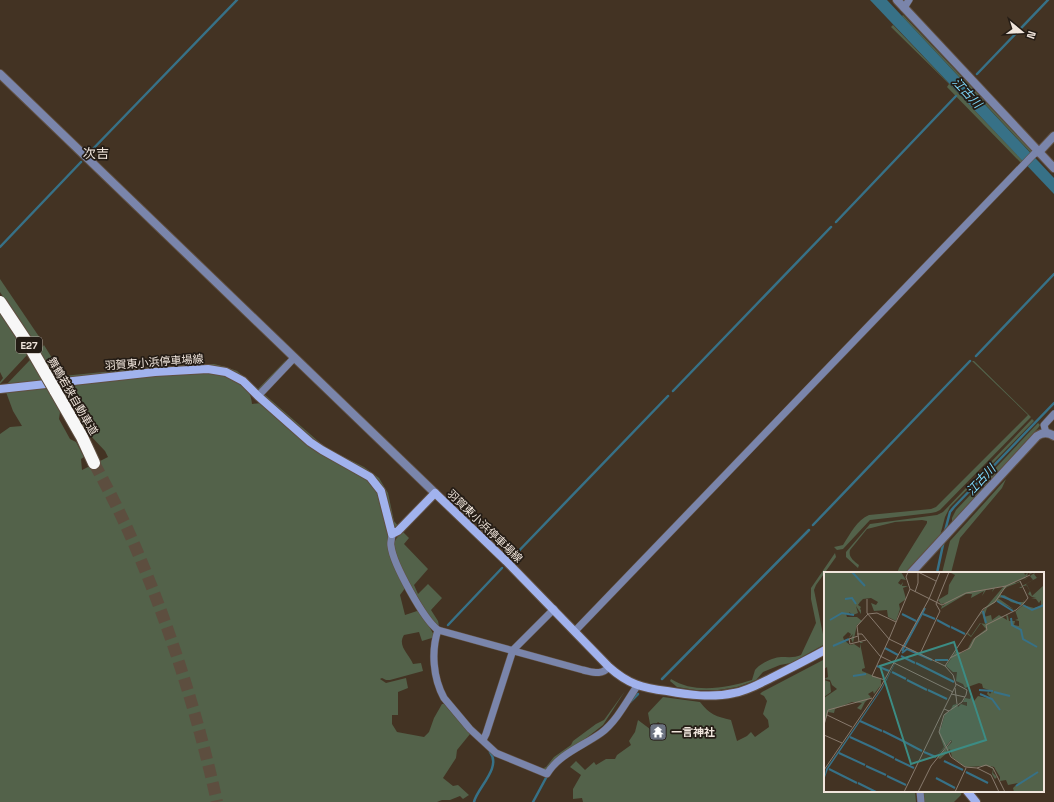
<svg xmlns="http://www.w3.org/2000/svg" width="1054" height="802" viewBox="0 0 1054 802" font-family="'Space Grotesk','Noto Sans JP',sans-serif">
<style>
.green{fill:#53624a}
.water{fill:#377187}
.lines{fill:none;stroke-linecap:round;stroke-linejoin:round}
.stream{stroke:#377187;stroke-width:2.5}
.motorway-tunnel{stroke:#5d4e3f;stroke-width:12;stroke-dasharray:12 6;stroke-linecap:butt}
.minor-casing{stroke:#5f4f41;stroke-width:8}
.tertiary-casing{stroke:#5f4f41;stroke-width:10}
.secondary-casing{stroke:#5f4f41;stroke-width:10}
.motorway-casing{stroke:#5f4f41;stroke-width:14}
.minor{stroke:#7a85ab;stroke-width:7}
.tertiary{stroke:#7a85ab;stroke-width:8}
.secondary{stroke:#a1b2ed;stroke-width:8}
.motorway{stroke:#f7f7f7;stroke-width:12}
.motorway-bridge-casing{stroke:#5f4f41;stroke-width:14;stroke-linecap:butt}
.motorway-bridge{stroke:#f7f7f7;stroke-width:12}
.labels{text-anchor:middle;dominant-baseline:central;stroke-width:3.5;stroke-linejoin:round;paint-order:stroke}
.shield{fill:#241c15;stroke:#b3a9a0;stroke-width:1}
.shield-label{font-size:10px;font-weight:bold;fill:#f0e5dc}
.street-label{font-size:11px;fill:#f0e5dc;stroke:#241c15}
.poi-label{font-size:11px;font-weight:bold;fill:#f0e5dc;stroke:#241c15;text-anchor:start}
.water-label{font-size:12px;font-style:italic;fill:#7fd9fd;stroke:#241c15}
.quarter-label{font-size:13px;fill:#f0e5dc;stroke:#241c15}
.inset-river{fill:none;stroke:#377187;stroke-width:2}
.inset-road{fill:none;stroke:#887a6d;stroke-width:1}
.view{fill:#3c8c84;fill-opacity:0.15;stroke:#3c8c84;stroke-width:2}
.inset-edge{fill:none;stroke:#f0e5dc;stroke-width:2}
</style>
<rect width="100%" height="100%" fill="#433323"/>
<g class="green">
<path d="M903 15 1032 151V154L902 16Z"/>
<path d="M893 25 1024 162 1022 164 947 87 949 84 891 27Z"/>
<path d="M0 279 42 341 36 347 0 292Z"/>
<path d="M0 313 27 355 0 384V382L3 378 0 372Z"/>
<path d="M44 345 63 376 154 367 214 364 226 367 237 371 258 389 286 360 285 362 258 391 229 370 56 379 39 351Z"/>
<path d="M30 360 43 381 6 385Z"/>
<path d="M972 361H974L1031 417 940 510 936 512 931 513 870 520 843 549 837 550 834 547 843 545C850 534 857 520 869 515L931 509 936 507 1028 415Z"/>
<path d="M218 372C233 380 251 384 252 404L262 403 368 479 378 492 406 587 400 595 405 615 420 610 435 637 422 641 419 632 404 635C397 646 409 654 413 664L421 663 423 671 390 680H386L382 678 380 679 386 683 406 678 408 688 398 692V715H392V724L397 732 424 737 429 732 434 718 442 704H444L470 734 457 750 456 758 443 778 453 786 458 785 469 795 463 799 460 796 450 800H442L437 802H0V434L10 427 22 426 13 411 6 392 46 386 60 412 59 419 70 439 76 442 84 457 81 459 82 470 108 457 105 451 88 433 65 393 64 394 59 385 158 374Z"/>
<path d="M264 394 326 448 364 467 379 478 388 493 394 521 399 527H395L393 525 382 489 318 445 263 396Z"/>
<path d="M1032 419 1034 421 950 507 945 517 940 536 905 573H897L899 568 927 523V521L922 520 895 522 867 529 850 550C848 557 854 561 859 565L858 568 846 557V552L870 524 937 515 943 512Z"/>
<path d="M1038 423 1040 425 1038 428 952 523V518L956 510Z"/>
<path d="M1006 479 1002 488 960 538 951 573H942L950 541Z"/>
<path d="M403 532 409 538 404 544 428 569 414 585 418 594 428 584 442 598 431 610 438 621 439 626 435 624 430 617C422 604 392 557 394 544 395 539 399 535 403 532Z"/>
<path d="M835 553 836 557 816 585 814 590 825 644 791 663 780 665 763 672 756 680 737 687 718 690H696L677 687 670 681 671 679C694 694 727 688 752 680 753 677 754 673 755 670 759 664 774 657 781 657 788 657 795 658 801 655L816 623 811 599V588Z"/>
<path d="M825 659V791H915L916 802H583L582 798 573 799V789L581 775 570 767 576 761 585 770 594 762 596 765 606 759H615L617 755 631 745 629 741 635 732 638 720 650 729 651 733 660 738 665 732V727L658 722 655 725 651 726 650 724 648 713 663 697 700 702C709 714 717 717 731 720L737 741 747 736 751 732 755 737 769 727 768 720 763 714 767 701 764 696 760 694 762 692Z"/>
<path d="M625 691 603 725 546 769H542L546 767 554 757 571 745 573 741 596 724 604 720Z"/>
<path d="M922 791H962L961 795 954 802H923Z"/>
</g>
<path class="water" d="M870 0H887L1054 178V194Z"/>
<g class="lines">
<g class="stream">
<path d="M977 74 1048 0"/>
<path d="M89 153 237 0"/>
<path d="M836 222 956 96"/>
<path d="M0 247 81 162"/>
<path d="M976 356 1054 274"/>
<path d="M673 391 831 227"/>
<path d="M813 525 970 361"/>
<path d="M945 531 950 512 954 507 1054 403"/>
<path d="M511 559 668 396"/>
<path d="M937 573 944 540"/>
<path d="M448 625 502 568"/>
<path d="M662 679 809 530"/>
<path d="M630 702 638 694"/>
<path d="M474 802C477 788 502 768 490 752"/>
<path d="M533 802 547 776"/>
</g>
<path class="motorway-tunnel" d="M94 463C107 487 120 512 131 537 168 621 197 711 217 802"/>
<defs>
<g id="minor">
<path d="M904 8 909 0"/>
<path d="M258 396 294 358"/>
<path d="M1046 433 1044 425 1054 414"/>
<path d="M392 534C392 538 390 543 391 546 393 564 424 620 438 630 431 651 433 678 444 698L470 729 496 753 547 774C559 754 583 746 601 733 616 722 627 701 637 686"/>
<path d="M438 630 583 670C593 672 601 676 609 667"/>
<path d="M575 631 1034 154 1039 152"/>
<path d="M483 740 486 734 513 650 554 609"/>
<path d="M920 791 921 802"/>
</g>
<g id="tertiary">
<path d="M897 0 1054 168"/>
<path d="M0 74 435 493"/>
<path d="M1039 152 1054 136"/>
<path d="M911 573 1037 436C1043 432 1048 432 1054 436"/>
</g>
<g id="secondary">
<path d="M0 389 155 372 208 369 226 372 243 381 258 396 310 442 322 450 370 477 381 491 392 534 398 531 435 493 506 561 609 667C628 684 642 688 667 691 689 695 712 698 734 693 747 691 759 684 771 678 789 669 807 660 825 650"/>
<path d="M967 791 976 802"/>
</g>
<path id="motorway" d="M55 390 82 437 94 463"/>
</defs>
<use href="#minor" class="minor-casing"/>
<use href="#tertiary" class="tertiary-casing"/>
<use href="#secondary" class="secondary-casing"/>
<use href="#motorway" class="motorway-casing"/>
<use href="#minor" class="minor"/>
<use href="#tertiary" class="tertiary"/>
<use href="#secondary" class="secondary"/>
<use href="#motorway" class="motorway"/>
<defs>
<path id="motorway-bridge" d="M0 302 30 347 55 390"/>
</defs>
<use href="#motorway-bridge" class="motorway-bridge-casing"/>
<use href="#motorway-bridge" class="motorway-bridge"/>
</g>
<defs>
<symbol id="temple-square" viewBox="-11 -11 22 22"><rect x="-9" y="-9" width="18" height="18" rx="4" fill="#6b7280" stroke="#241c15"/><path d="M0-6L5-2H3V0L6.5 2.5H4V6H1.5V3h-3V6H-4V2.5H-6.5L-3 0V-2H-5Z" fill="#fff"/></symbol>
</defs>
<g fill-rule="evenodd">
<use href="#temple-square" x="648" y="722" width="20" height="20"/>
</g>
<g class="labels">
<rect class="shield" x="16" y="337" width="26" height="16" rx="3"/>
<g class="shield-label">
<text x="29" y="345">E27</text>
</g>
<g class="street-label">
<text transform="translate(154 362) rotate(-4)">羽賀東小浜停車場線</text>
<text transform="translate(73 396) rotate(60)">舞鶴若狭自動車道</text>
<text transform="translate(485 526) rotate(44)">羽賀東小浜停車場線</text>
</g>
<g class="poi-label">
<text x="671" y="732">一言神社</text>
</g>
<g class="water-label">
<text transform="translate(967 93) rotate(47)">江古川</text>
<text transform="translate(981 480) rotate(-47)">江古川</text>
</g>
<g class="quarter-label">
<text x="96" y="153">次吉</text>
</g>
</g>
<g transform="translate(824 572)">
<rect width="220" height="220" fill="#433323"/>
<path d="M0 0H77L82 8 77 7 74 11 77 13 79 10 78 14H84L79 16 82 27 75 32 76 37 72 49 64 45 63 38 50 39 47 31 52 33 54 30 47 26 39 27 36 30 34 33 37 35 36 37 37 38V42L32 34 34 41 29 43 25 40 26 43 22 42 23 45H33L38 49 33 53 29 71 27 67 29 62 25 66 27 62 24 60 19 65 20 68 26 73 30 72 36 76V70H38L39 71H36L41 96 38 97V99L57 107V113L50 122 49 119 44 122 47 125 41 130 37 138 33 136 38 131 28 130 11 137 10 141 4 140 0 154V126L13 117 8 113 6 108 0 107 4 105 3 95 0 97ZM125 0H200L201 3 204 0H211L206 2 204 0 203 5 201 4 202 6 191 10 192 11 196 9 197 10 198 16H195L198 14 196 10 183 15 177 20V24L180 23 192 30H200L199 28 201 30 198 33 187 30 180 25 174 26 192 39 199 33 210 36 217 34V28L215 31 212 27H207L212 26 208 25 204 22 206 19 203 13 200 14H198L209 8 206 4 202 7 197 10 212 0 210 2 213 6 220 2 202 12 207 21 208 24 220 13V220H190L189 216 194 211 184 213 182 208 176 209V205L170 195 166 194 170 197 169 201 173 205 171 207 168 202 169 197 163 194 141 195 128 185 126 177 123 179 122 177 123 181 116 187 114 186 123 175 128 170 127 168 121 175 120 173 121 175 112 185 120 175 115 161 116 156 112 154 117 156 121 142 126 139 129 133 133 132 134 135 137 132 143 134V130H139L141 126 146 127 147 124 150 129 154 124 163 126 166 125 163 122 164 119 166 122 168 119 159 116 158 112 155 111 141 116 139 112 132 109 133 100H129L122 94 132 79 137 81 143 78 149 67 162 57 157 51 147 65 143 62 151 50 144 61 147 64 156 51 161 52 158 41 151 48 180 14 171 16 168 20 169 17 162 18 158 24 160 19 147 26 148 22H142L117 37 118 34 113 31 119 34 122 31 117 32 114 28 124 22 125 13 131 3ZM173 29 191 38 194 47 191 48 195 49V54L190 53 191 49H185L184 44 182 42 183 48 175 43 168 48 167 43 160 45 163 36 179 42 163 36ZM0 108 6 110 7 120 0 125Z" fill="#53624a" fill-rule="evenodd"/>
<path d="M77 80 58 117 4 197 0 208 2 197 57 117Z" fill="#377187"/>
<path class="inset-river" d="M28 0 41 14M177 24 197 32M21 27 28 26 32 32M173 29 189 39M199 33 208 38 220 33M159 39 162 51M78 42 92 49M99 42 111 47M187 46 188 53 197 58 199 67 213 75M6 48 18 41 30 43M113 48 126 55M127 55 141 62M9 74 25 67M61 76 74 83M78 79 101 36M78 81 83 77 108 88M77 84 91 91M111 88H124M92 91 112 101M53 94 65 99M68 100 82 107M112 101 130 110M29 104 42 102M83 108 103 118M104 118 123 127M155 118 169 119M170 120 186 124M156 122 168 127 176 138M36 149 58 159M59 159 79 169M26 165 50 176M79 169 98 179M50 176 70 186M100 180 112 185M15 181 41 193M71 187 90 196M120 189 139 198M42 194 62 203M5 197 33 211M142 200 164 211M63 204 82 213M112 206 131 216M34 211 52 220M192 214 214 200"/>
<path class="inset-road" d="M84 0 82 5 86 17M94 0 112 9M182 14 206 3M91 20 94 11V0M43 27V41L65 67 86 17 118 33 142 21 182 14M44 42 53 41 72 50M33 62H38L56 84 129 120M34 64 25 67 26 72 42 68M35 70 33 54 44 42M96 82 116 39 112 32 125 0M126 86 146 76 151 66 163 58 162 53 192 38 200 31 204 26 196 9M61 108 48 104 65 67 121 94M131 116 133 132M127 122 141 125M125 139 138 130 142 123 143 118 132 112M3 143 28 155M0 153 4 138 48 126M0 163 18 171M153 196 162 193 169 196 181 220M0 198 56 116 105 27 116 0M80 220 120 137M94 220 107 194 127 169M131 220 142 196M175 220 167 203 153 196 141 195 127 185 115 160 120 143 125 139 120 137 132 113 129 103 121 94 159 37 171 30 182 14"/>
<path class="view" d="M130 70 162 168 87 192 56 94Z"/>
<rect width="220" height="220" class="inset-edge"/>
</g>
<g transform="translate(1022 32) rotate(108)" stroke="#241c15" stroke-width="3" paint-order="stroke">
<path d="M0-3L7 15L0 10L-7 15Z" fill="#f0e5dc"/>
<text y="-6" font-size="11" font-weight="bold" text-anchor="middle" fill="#f0e5dc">N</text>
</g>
</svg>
